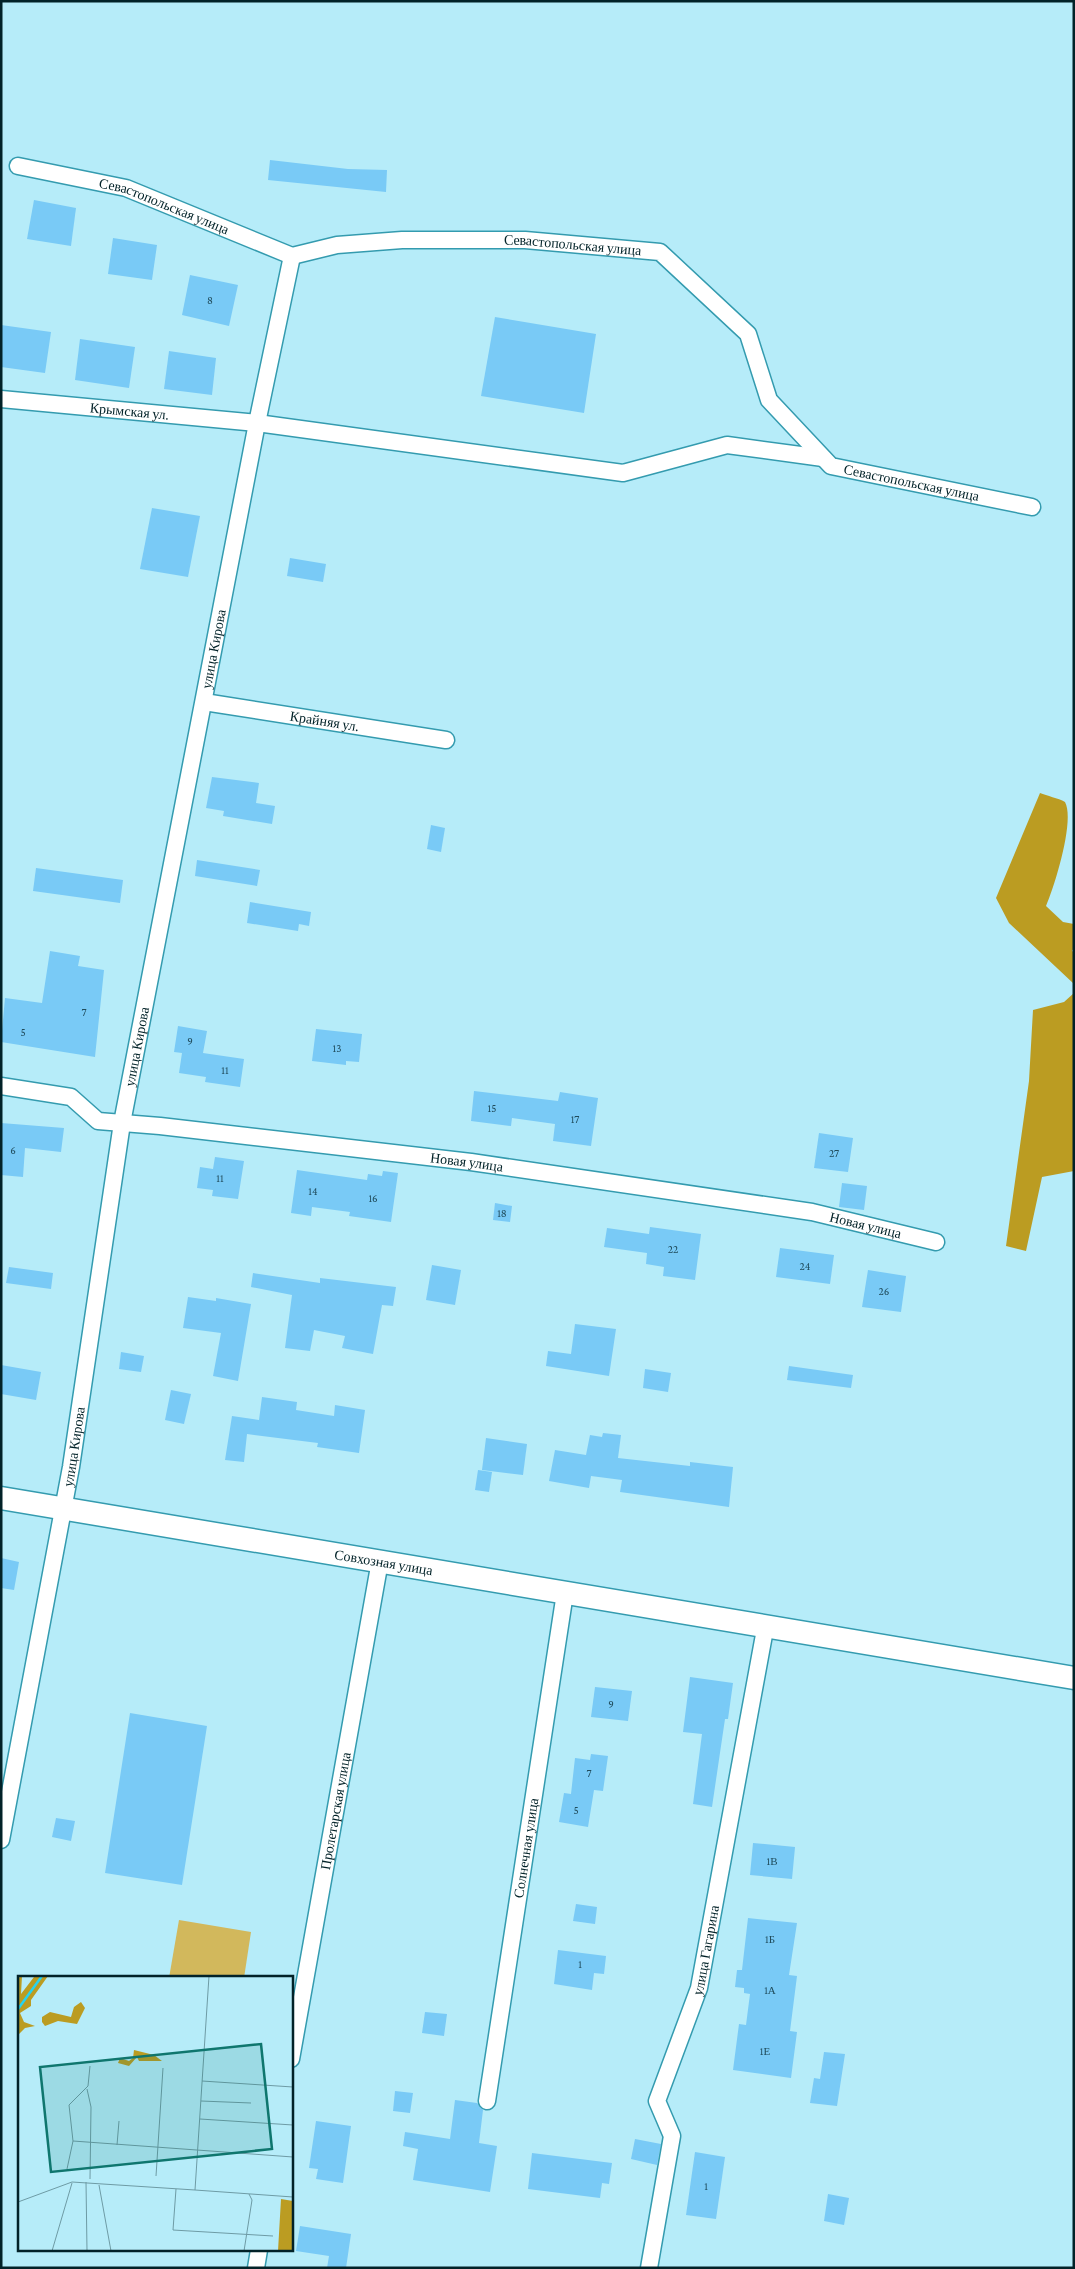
<svg xmlns="http://www.w3.org/2000/svg" width="1075" height="2269" viewBox="0 0 1075 2269" font-family="'Crimson Pro',serif">
<style>
.green{fill:#d2b85c}
.forest{fill:#bb9c22}
.building{fill:#79caf6}
.lines{fill:none;stroke-linecap:round;stroke-linejoin:round}
.minor-casing{stroke:#349baf;stroke-width:19}
.secondary-casing{stroke:#349baf;stroke-width:25}
.minor{stroke:#fff;stroke-width:16}
.secondary{stroke:#fff;stroke-width:22}
.labels{text-anchor:middle;dominant-baseline:central;stroke-width:4.5;stroke-linejoin:round;paint-order:stroke}
.number-label{font-size:11px;fill:#204c5c}
.street-label{font-size:14px;fill:#022228;stroke:#fff}
.inset-river{fill:none;stroke:#25d3f1;stroke-width:2.5}
.inset-road{fill:none;stroke:#6e9ba5;stroke-width:1}
.view{fill:#0f766e;fill-opacity:0.15;stroke:#0f766e;stroke-width:2.5}
.inset-edge{fill:none;stroke:#022228;stroke-width:2.5}
</style>
<rect width="100%" height="100%" fill="#b6ecf9"/>
<path class="green" d="M179 1920 251 1932 244 1978H169Z"/>
<g class="forest">
<path d="M1040 793C1047 796 1058 798 1065 802 1075 820 1055 885 1046 906L1063 922 1074 924V948L1072 951 1074 952V984L1009 923 996 898Z"/>
<path d="M1074 993V1171L1042 1177 1026 1251 1006 1246 1029 1081 1033 1010 1064 1002Z"/>
</g>
<g class="building">
<path d="M270 160 348 169 387 170 386 192 268 180Z"/>
<path d="M34 200 76 208 71 246 27 239Z"/>
<path d="M113 238 157 245 152 280 108 274Z"/>
<path d="M190 275 238 285 229 326 182 315Z"/>
<path d="M495 317 596 334 584 413 481 396Z"/>
<path d="M1 325 51 332 45 373 1 367Z"/>
<path d="M80 339 135 347 129 388 75 380Z"/>
<path d="M169 351 216 358 212 395 164 389Z"/>
<path d="M152 508 200 516 188 577 140 569Z"/>
<path d="M290 558 326 564 323 582 287 576Z"/>
<path d="M212 777 259 783 256 803 275 806 272 824 223 816 224 811 206 808Z"/>
<path d="M431 825 445 828 441 852 427 849Z"/>
<path d="M197 860 260 870 257 886 195 876Z"/>
<path d="M36 868 123 880 120 903 33 891Z"/>
<path d="M250 902 311 912 309 926 299 924 298 931 247 923Z"/>
<path d="M50 951 80 956 78 966 104 970 95 1057 1 1042 5 998 42 1003Z"/>
<path d="M178 1026 207 1031 203 1053 244 1059 240 1087 205 1082 206 1077 179 1073 182 1053 174 1052Z"/>
<path d="M316 1029 362 1034 359 1062 346 1061V1065L312 1061Z"/>
<path d="M474 1091 558 1101 560 1092 598 1098 591 1146 553 1141 555 1124 512 1118 511 1126 471 1121Z"/>
<path d="M1 1123 64 1128 61 1152 25 1148 23 1177 1 1175Z"/>
<path d="M819 1133 853 1138 848 1172 814 1168Z"/>
<path d="M215 1157 244 1161 238 1199 212 1196 213 1190 197 1188 200 1167 213 1169Z"/>
<path d="M297 1170 367 1180 368 1174 382 1176 383 1171 398 1173 391 1222 349 1216 350 1212 312 1207 311 1216 291 1213Z"/>
<path d="M842 1183 867 1186 864 1210 839 1207Z"/>
<path d="M495 1203 512 1206 510 1222 493 1220Z"/>
<path d="M650 1227 701 1234 695 1280 663 1276 664 1267 646 1264 647 1253 604 1247 607 1228 649 1234Z"/>
<path d="M780 1248 834 1255 830 1284 776 1277Z"/>
<path d="M432 1265 461 1270 455 1305 426 1300Z"/>
<path d="M9 1267 53 1273 51 1289 6 1283Z"/>
<path d="M868 1270 906 1276 901 1312 862 1307Z"/>
<path d="M253 1273 320 1283V1278L396 1287 393 1306 382 1305 373 1354 342 1348 345 1336 314 1330 310 1351 285 1348 292 1295 251 1287Z"/>
<path d="M188 1297 216 1301V1298L251 1304 238 1381 213 1376 221 1333 183 1328Z"/>
<path d="M575 1324 616 1329 609 1376 546 1366 548 1351 571 1354Z"/>
<path d="M121 1352 144 1356 141 1372 119 1369Z"/>
<path d="M1 1365 41 1372 36 1400 1 1394Z"/>
<path d="M789 1366 853 1375 851 1388 787 1380Z"/>
<path d="M645 1369 671 1373 668 1392 643 1388Z"/>
<path d="M171 1390 191 1394 184 1424 165 1420Z"/>
<path d="M262 1397 297 1402 296 1410 334 1416 335 1405 365 1410 359 1453 317 1447 318 1443 247 1434 244 1462 225 1460 232 1416 259 1420Z"/>
<path d="M603 1433 621 1435 618 1458 690 1466V1462L733 1467 729 1507 620 1492 622 1480 591 1476 589 1488 549 1481 555 1450 586 1455 590 1435 602 1437Z"/>
<path d="M486 1438 527 1444 523 1475 482 1470Z"/>
<path d="M478 1470 492 1472 489 1492 475 1490Z"/>
<path d="M1 1558 19 1562 14 1590 1 1588Z"/>
<path d="M690 1677 733 1683 728 1719H725L712 1807 693 1804 702 1734 683 1732Z"/>
<path d="M595 1687 632 1691 628 1721 591 1717Z"/>
<path d="M130 1713 207 1726 182 1885 105 1873Z"/>
<path d="M591 1754 608 1756 603 1791 594 1790 588 1827 559 1822 564 1793 571 1794 575 1758 590 1760Z"/>
<path d="M56 1818 75 1821 71 1841 52 1837Z"/>
<path d="M753 1843 795 1847 792 1879 750 1875Z"/>
<path d="M576 1904 597 1907 595 1924 573 1921Z"/>
<path d="M748 1918 797 1923 789 1975 797 1976 790 2031 797 2032 791 2078 733 2070 739 2024 746 2025 750 1994 744 1993V1988L735 1987 737 1970H742Z"/>
<path d="M558 1950 606 1956 604 1974 594 1973 592 1990 554 1984Z"/>
<path d="M425 2012 447 2014 444 2036 422 2033Z"/>
<path d="M824 2052 845 2054 837 2106 810 2103 814 2078 820 2079Z"/>
<path d="M395 2091 413 2093 410 2113 393 2111Z"/>
<path d="M455 2100 477 2103 483 2110 479 2143 497 2146 490 2192 413 2180 418 2149 403 2146 405 2132 450 2139Z"/>
<path d="M316 2121 351 2126 343 2183 316 2179 318 2169 309 2168Z"/>
<path d="M635 2139 661 2144 657 2165 631 2159Z"/>
<path d="M695 2152 725 2157 716 2219 686 2215Z"/>
<path d="M532 2153 612 2163 609 2184 602 2183 600 2198 528 2189Z"/>
<path d="M828 2194 849 2198 844 2225 824 2221Z"/>
<path d="M300 2226 351 2234 346 2268H327L329 2256 296 2251Z"/>
</g>
<g class="lines">
<defs>
<g id="minor">
<path id="s1" d="M18 166 126 188 292 256 337 245 402 240H525L660 252 748 334 769 400 831 466 1032 507"/>
<path id="s2" d="M1 399 257 423 623 473 727 445 823 458"/>
<path id="s3" d="M204 702 446 740"/>
<path id="s4" d="M1 1086 71 1097 98 1121 160 1126 471 1162 812 1212 936 1242"/>
<path id="s5" d="M1 1840 71 1467 122 1123 257 423 292 256"/>
<path id="s6" d="M291 2059 380 1561"/>
<path id="s7" d="M487 2101 565 1593"/>
<path d="M256 2268 259 2250"/>
<path id="s8" d="M649 2268 672 2136 657 2101 699 1988 766 1624"/>
</g>
<g id="secondary">
<path id="s9" d="M1 1498 1074 1678"/>
</g>
</defs>
<use href="#minor" class="minor-casing"/>
<use href="#secondary" class="secondary-casing"/>
<use href="#minor" class="minor"/>
<use href="#secondary" class="secondary"/>
</g>
<g class="labels">
<g class="number-label">
<text x="210" y="300">8</text>
<text x="84" y="1012">7</text>
<text x="23" y="1032">5</text>
<text x="190" y="1041">9</text>
<text x="337" y="1048">13</text>
<text x="225" y="1070">11</text>
<text x="492" y="1108">15</text>
<text x="575" y="1119">17</text>
<text x="13" y="1150">6</text>
<text x="834" y="1153">27</text>
<text x="220" y="1178">11</text>
<text x="313" y="1191">14</text>
<text x="373" y="1198">16</text>
<text x="502" y="1213">18</text>
<text x="673" y="1249">22</text>
<text x="805" y="1266">24</text>
<text x="884" y="1291">26</text>
<text x="611" y="1704">9</text>
<text x="589" y="1773">7</text>
<text x="576" y="1810">5</text>
<text x="772" y="1861">1В</text>
<text x="770" y="1939">1Б</text>
<text x="580" y="1964">1</text>
<text x="770" y="1990">1А</text>
<text x="765" y="2051">1Е</text>
<text x="706" y="2186">1</text>
</g>
<g class="street-label">
<text stroke="none"><textPath href="#s1" startOffset="152">Севастопольская улица</textPath></text>
<text stroke="none"><textPath href="#s1" startOffset="572">Севастопольская улица</textPath></text>
<text stroke="none"><textPath href="#s2" startOffset="129">Крымская ул.</textPath></text>
<text stroke="none"><textPath href="#s1" startOffset="1022">Севастопольская улица</textPath></text>
<text stroke="none"><textPath href="#s5" startOffset="1210">улица Кирова</textPath></text>
<text stroke="none"><textPath href="#s3" startOffset="122">Крайняя ул.</textPath></text>
<text stroke="none"><textPath href="#s5" startOffset="805">улица Кирова</textPath></text>
<text stroke="none"><textPath href="#s4" startOffset="478">Новая улица</textPath></text>
<text stroke="none"><textPath href="#s4" startOffset="882">Новая улица</textPath></text>
<text stroke="none"><textPath href="#s5" startOffset="400">улица Кирова</textPath></text>
<text stroke="none"><textPath href="#s9" startOffset="388">Совхозная улица</textPath></text>
<text stroke="none"><textPath href="#s6" startOffset="252">Пролетарская улица</textPath></text>
<text stroke="none"><textPath href="#s7" startOffset="256">Солнечная улица</textPath></text>
<text stroke="none"><textPath href="#s8" startOffset="331">улица Гагарина</textPath></text>
</g>
</g>
<g transform="translate(18 1976)">
<rect width="275" height="275" fill="#b6ecf9"/>
<path d="M4 0 3 18 16 1 30 0 13 24V30L2 37 6 46 17 50 7 52 0 59V2ZM63 26 67 32 59 48 40 45 27 50 24 46V41L32 36 53 41 56 31ZM116 74 136 79 144 85H121L119 81 111 90 100 87 102 82 111 85 115 82ZM263 223 275 225V275H260Z" fill="#bb9c22"/>
<path class="inset-river" d="M0 33 24 0"/>
<path class="inset-road" d="M184 105 275 111M69 113 73 131 72 203M183 125 233 127M182 143 275 149M55 165 275 181M99 169 101 145M49 193 55 165 51 129 70 110 72 90M138 200 145 92M68 206 69 275M81 209 93 275M158 213 155 254 255 260M177 214 275 221M0 226 54 206 177 214 191 0M34 275 54 207M226 275 234 224 231 218"/>
<path class="view" d="M243 68 254 173 33 196 22 91Z"/>
<rect width="275" height="275" class="inset-edge"/>
</g>
<rect width="1075" height="2269" fill="none" stroke="#022228" stroke-width="5"/>
</svg>
